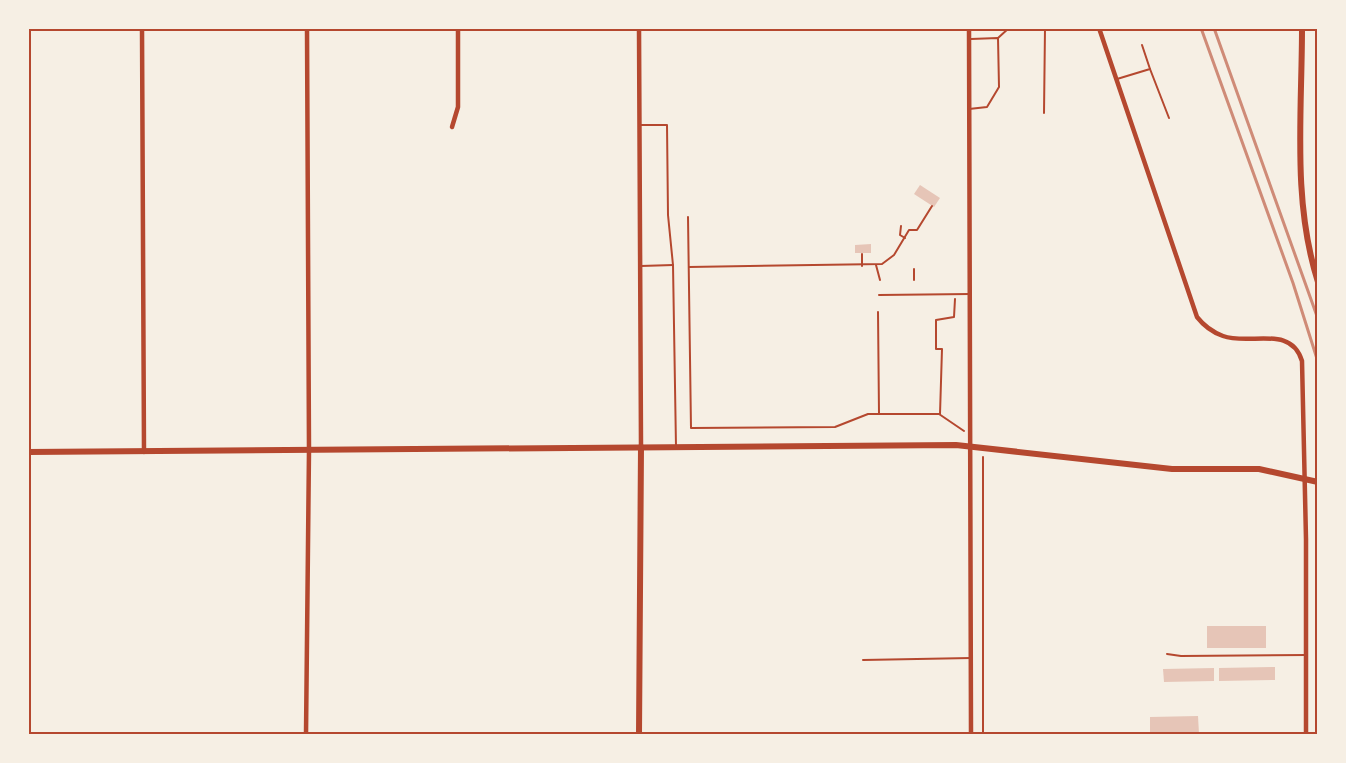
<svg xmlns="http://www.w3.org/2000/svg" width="1346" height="763" viewBox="0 0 1346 763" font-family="'Space Grotesk',sans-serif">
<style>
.building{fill:#e6c5b7}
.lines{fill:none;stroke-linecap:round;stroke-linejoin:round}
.path{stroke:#b5482f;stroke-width:2}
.service{stroke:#b5482f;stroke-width:2}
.minor{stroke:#b5482f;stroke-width:4.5}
.tertiary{stroke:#b5482f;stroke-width:6}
.rail{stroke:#cf8b77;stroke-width:3}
.neatline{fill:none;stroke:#b5482f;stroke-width:2}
</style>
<rect width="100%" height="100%" fill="#f6efe4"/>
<g class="building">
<path d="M920 185 940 198 934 207 914 194Z"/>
<path d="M871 244V253H855V245Z"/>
<rect x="1207" y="626" width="59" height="22"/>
<path d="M1275 667V680L1219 681V668Z"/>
<path d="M1214 668V681L1164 682 1163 669Z"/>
<path d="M1198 716 1199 734H1150V717Z"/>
</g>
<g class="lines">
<g class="path">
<path d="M688 217 691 428 835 427 868 414H939L964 431"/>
<path d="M901 226 900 235 905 238"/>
<path d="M862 254V266"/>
<path d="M876 265 880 280"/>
<path d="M689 267 882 264 894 255 909 230H917L932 206"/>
<path d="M914 269V280"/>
<path d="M878 312 879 414"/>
<path d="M940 414 942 349H936V320L954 317 955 299"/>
<path d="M983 734V457"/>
</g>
<g class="service">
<path d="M998 38 1009 28"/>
<path d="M1150 69 1169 118"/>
<path d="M1117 79 1150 69 1142 45"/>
<path d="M969 109 987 107 999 87 998 38 971 39"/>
<path d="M1044 113 1045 28"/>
<path d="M641 125H667L668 215 673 265 676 447"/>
<path d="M641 266 673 265"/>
<path d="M879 295 970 294"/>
<path d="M1167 654 1181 656 1307 655"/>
<path d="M863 660 971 658"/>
</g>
<g class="minor">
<path d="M142 28 144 452"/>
<path d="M639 28 641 447"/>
<path d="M969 28 971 734"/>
<path d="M1099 28 1197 317C1204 326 1212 332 1223 336 1250 346 1291 324 1302 361L1306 539V734"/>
<path d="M452 127 458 107V28"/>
<path d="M306 734 309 450 307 28"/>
</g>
<g class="tertiary">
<path d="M1302 28C1302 113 1292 201 1318 282"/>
<path d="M28 452 956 445 1172 469H1259L1318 482"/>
<path d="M639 734 641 447"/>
</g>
<g class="rail">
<path d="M1201 28 1293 283 1318 362"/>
<path d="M1214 28 1318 319"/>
</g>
</g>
<rect width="1346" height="763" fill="none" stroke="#f6efe4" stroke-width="60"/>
<rect x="30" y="30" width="1286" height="703" class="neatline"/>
</svg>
